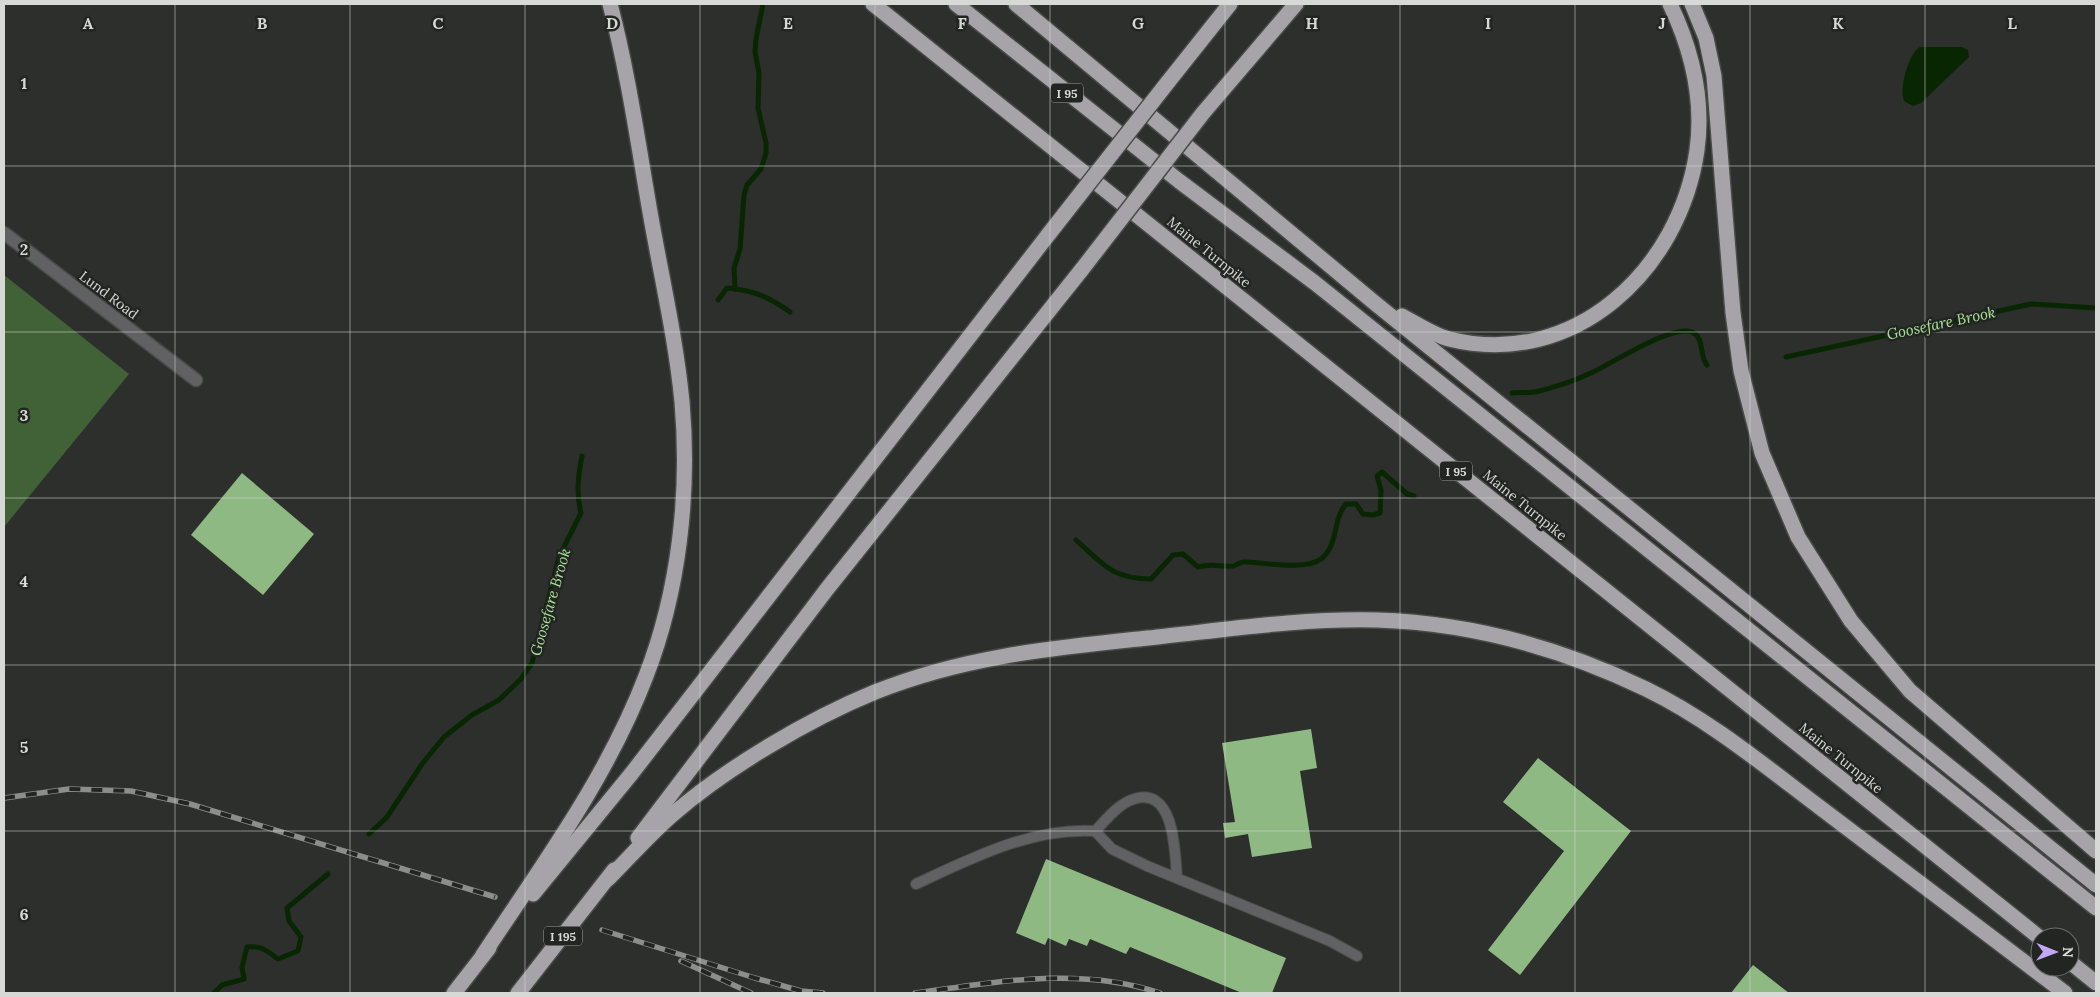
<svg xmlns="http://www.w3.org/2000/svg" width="2100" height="997" viewBox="0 0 2100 997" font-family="Lora,serif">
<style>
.green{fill:#416237}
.water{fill:#092602}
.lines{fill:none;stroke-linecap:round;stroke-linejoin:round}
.stream{stroke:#092602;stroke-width:5}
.building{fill:#8fb983}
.service-casing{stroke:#474a47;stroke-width:12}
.minor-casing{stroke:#474a47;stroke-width:15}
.motorway-casing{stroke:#474a47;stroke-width:18}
.service{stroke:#616062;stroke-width:10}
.minor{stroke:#616062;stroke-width:12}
.motorway{stroke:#a6a4a9;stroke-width:15}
.rail-casing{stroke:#8c8e8c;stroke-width:5.5}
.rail{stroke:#232522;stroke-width:4;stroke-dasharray:11;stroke-linecap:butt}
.motorway-bridge-casing{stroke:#474a47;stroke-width:18;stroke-linecap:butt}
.motorway-bridge{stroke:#a6a4a9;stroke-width:15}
.grid{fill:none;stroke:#d7d9d7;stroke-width:1;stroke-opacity:0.55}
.labels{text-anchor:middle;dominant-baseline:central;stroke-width:5;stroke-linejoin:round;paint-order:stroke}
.shield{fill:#232522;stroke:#a1a3a1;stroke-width:1}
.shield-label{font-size:12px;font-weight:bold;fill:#d7d9d7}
.street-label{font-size:14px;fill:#d7d9d7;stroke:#232522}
.water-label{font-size:15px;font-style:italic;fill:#a6e196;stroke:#232522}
.grid-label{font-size:16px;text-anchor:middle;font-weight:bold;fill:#d7d9d7;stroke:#232522;stroke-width:5;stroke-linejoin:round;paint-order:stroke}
</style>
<rect width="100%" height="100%" fill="#2c2f2c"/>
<path class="green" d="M4 275 129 374 4 527Z"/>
<path class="water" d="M1920 47H1962L1968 50 1969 57 1921 103 1913 106 1904 101C1899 88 1908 54 1920 47Z"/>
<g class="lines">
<g class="stream">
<path d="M735 289 734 268 740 249 744 195 747 185 761 169 766 153V143L758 108 759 73 755 52 756 39 763 4"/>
<path d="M718 300 727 288C753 290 769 297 790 312"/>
<path d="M1786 357 2031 304 2096 308"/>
<path d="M1512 393C1519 392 1528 393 1535 392 1553 388 1576 380 1593 372 1613 363 1672 324 1692 332 1705 338 1699 356 1707 365"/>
<path d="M1076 540C1103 564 1112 579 1151 579L1173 555 1183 554 1198 567C1211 563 1220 567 1233 566 1237 565 1240 562 1244 562 1263 562 1305 571 1321 559 1339 545 1332 520 1346 504H1356L1363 514 1373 515 1380 513 1381 490 1377 476 1382 472 1407 494 1414 496"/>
<path d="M369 834 387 817 422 764 444 737 472 715 499 700 521 679 532 663 559 557 581 513C576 494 578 476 582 456"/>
<path d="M214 993 222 985 244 979 242 967 247 947C261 945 267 951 278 959L298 951 301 937 289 921 287 908 328 874"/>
</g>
</g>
<g class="building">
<path d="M242 473 314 534 263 595 191 535Z"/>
<path d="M1311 729 1317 768 1300 771 1312 848 1252 857 1248 834 1225 838 1223 823 1235 822 1222 743Z"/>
<path d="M1538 758 1631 831 1520 975 1488 950 1564 851 1503 802Z"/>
<path d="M1046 859 1286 958 1272 993H1242L1130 947 1126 954 1090 939 1087 946 1069 939 1066 946 1048 938 1045 945 1016 933Z"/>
<path d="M1753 965 1789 993H1731Z"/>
</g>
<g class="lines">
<defs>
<g id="service">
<path d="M1095 831C1105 821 1119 803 1134 799 1175 786 1175 853 1177 878"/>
<path d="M916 884C972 858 1032 827 1095 831L1112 849 1147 866 1330 941 1357 956"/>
</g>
<path id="minor" d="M4 233 196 380"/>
<g id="motorway">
<path d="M873 4 2040 938"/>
<path d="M956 4 1179 181 1315 283 2096 908"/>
<path d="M1016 4 1376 304 2096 885"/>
<path d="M1692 4 1706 38 1714 76 1733 313 1741 371 1762 453 1798 537 1851 621 1910 691 2096 851"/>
<path d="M1168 82 1230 4"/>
<path d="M1203 113 1296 4"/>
<path d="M1402 316C1417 324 1433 335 1449 339 1574 370 1680 270 1697 150 1704 99 1692 50 1670 4"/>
<path d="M638 838 827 589 1083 268"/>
<path d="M608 879C629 858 649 835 672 815 726 768 809 719 875 692 965 656 1053 648 1148 638 1224 630 1301 618 1377 620 1472 623 1561 648 1646 689 1710 720 1766 767 1822 809 1903 871 1984 932 2065 993"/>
<path d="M533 894 632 773 1048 235"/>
<path d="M483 955C543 864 607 778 646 676 679 591 690 493 682 402 676 339 661 275 650 212 638 143 628 72 610 4"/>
<path d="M2070 962 2096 983"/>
<path d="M454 993 489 948"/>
<path d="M518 993 614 870"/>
</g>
</defs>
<use href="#service" class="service-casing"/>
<use href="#minor" class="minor-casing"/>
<use href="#motorway" class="motorway-casing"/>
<use href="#service" class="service"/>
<use href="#minor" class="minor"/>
<use href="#motorway" class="motorway"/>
<defs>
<g id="rail">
<path d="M4 798 69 789 131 791 190 804 495 897"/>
<path d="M602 930 755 978 801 991 823 993"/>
<path d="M681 961 751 993"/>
<path d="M915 993C996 982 1080 966 1160 993"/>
</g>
</defs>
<use href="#rail" class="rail-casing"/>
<use href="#rail" class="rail"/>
<defs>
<g id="motorway-bridge">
<path d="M1048 235 1168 82"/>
<path d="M1083 268 1203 113"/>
</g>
</defs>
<use href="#motorway-bridge" class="motorway-bridge-casing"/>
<use href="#motorway-bridge" class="motorway-bridge"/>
</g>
<path class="grid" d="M175 4V993M350 4V993M525 4V993M700 4V993M875 4V993M1050 4V993M1225 4V993M1400 4V993M1575 4V993M1750 4V993M1925 4V993M4 166H2096M4 332H2096M4 498H2096M4 665H2096M4 831H2096"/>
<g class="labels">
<g class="shield">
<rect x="1051" y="83.5" width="32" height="19" rx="4"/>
<rect x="1440" y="461.5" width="32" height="19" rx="4"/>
<rect x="544" y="926.5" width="38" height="19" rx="4"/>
</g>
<g class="shield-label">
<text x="1067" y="93">I 95</text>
<text x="1456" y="471">I 95</text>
<text x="563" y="936">I 195</text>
</g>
<g class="street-label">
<text transform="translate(1209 252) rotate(39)">Maine Turnpike</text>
<text transform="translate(109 295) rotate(37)">Lund Road</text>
<text transform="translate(1525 505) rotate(39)">Maine Turnpike</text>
<text transform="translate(1841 758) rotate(39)">Maine Turnpike</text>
</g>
<g class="water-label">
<text transform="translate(1941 323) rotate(-12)">Goosefare Brook</text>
<text transform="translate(550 602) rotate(-74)">Goosefare Brook</text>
</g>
</g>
<g class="grid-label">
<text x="88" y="29">A</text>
<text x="262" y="29">B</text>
<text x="438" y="29">C</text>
<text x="612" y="29">D</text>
<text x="788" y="29">E</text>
<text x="962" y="29">F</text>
<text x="1138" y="29">G</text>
<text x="1312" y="29">H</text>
<text x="1488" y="29">I</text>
<text x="1662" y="29">J</text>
<text x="1838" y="29">K</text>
<text x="2012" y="29">L</text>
<text x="24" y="89">1</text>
<text x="24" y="255">2</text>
<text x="24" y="421">3</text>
<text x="24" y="587">4</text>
<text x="24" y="753">5</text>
<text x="24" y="920">6</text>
</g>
<rect width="2100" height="997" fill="none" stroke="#d7d9d7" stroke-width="10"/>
<g transform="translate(2055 952) rotate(91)"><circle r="24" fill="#232522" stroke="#6b6d6a"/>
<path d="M0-4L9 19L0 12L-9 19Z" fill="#c0a8f3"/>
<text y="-8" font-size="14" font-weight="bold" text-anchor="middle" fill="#d7d9d7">N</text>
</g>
</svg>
